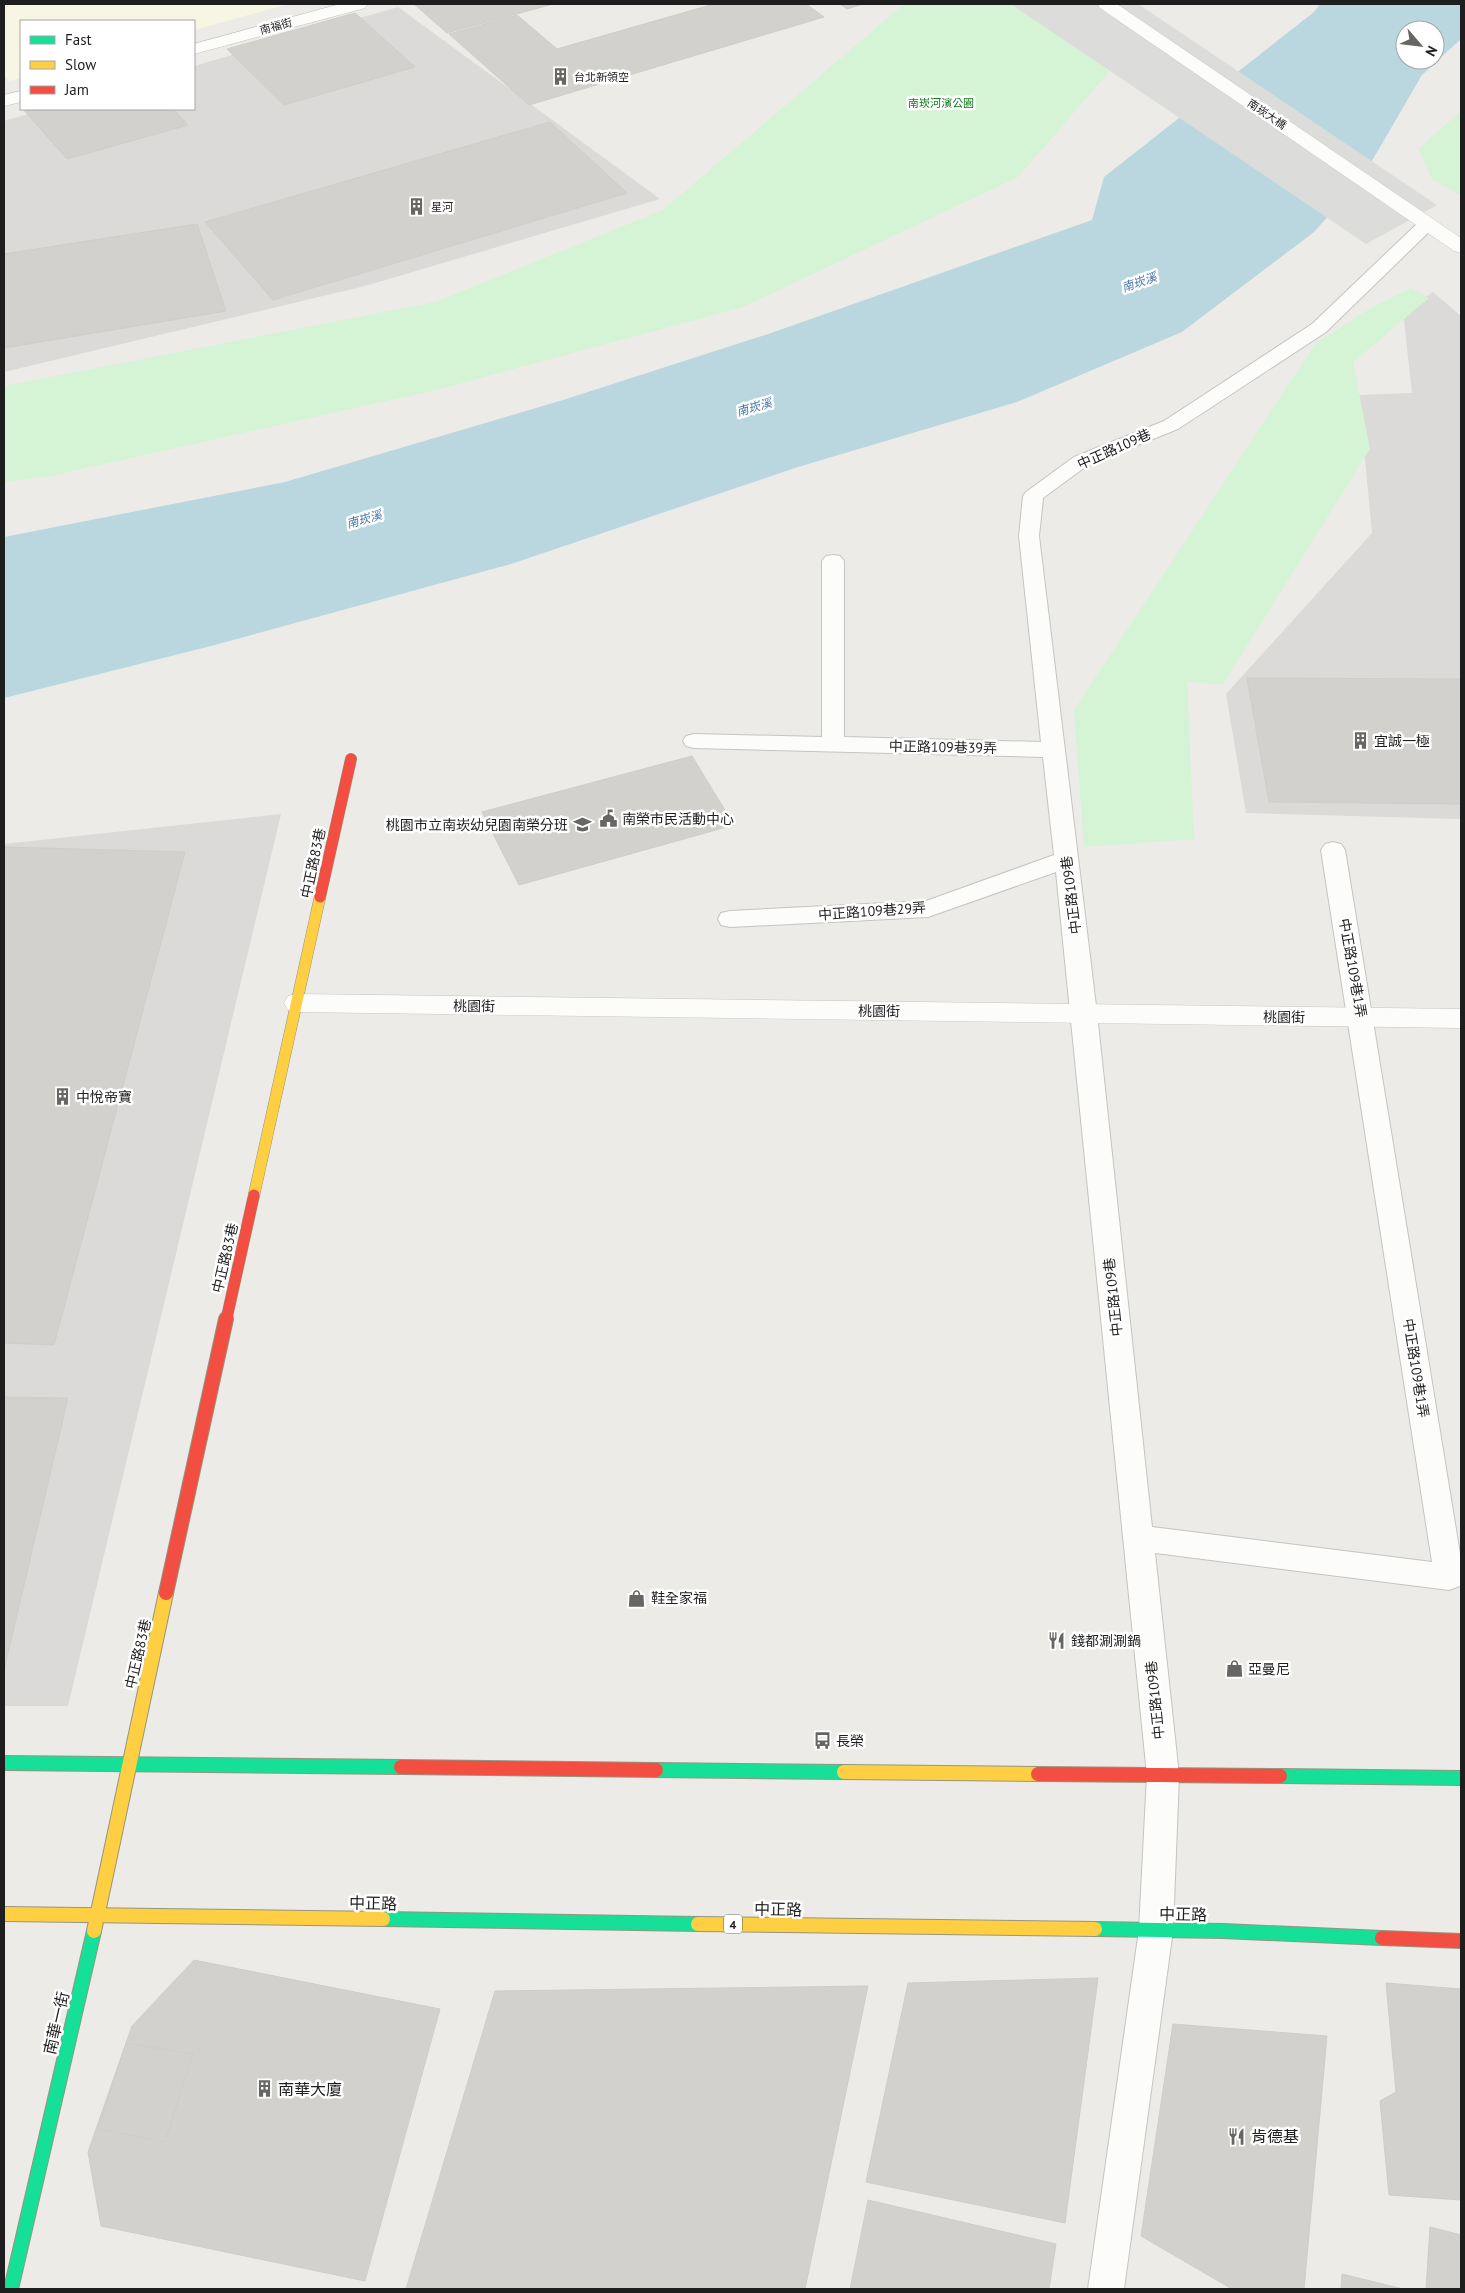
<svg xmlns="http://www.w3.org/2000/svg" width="1465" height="2293" viewBox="0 0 1465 2293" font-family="'PT Sans','Noto Sans TC',sans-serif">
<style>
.residential{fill:#dbdad8}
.education{fill:#f6f6e2}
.park{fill:#d5f3d5}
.water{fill:#bad7e0;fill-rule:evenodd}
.pier{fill:#dcdcda}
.building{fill:#d3d1ce;stroke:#d0cdc8}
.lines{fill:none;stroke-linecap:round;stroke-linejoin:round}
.lane-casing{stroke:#c5c4c3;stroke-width:2}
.street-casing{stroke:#c5c4c3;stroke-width:1}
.fast-casing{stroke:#94967f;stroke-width:16}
.slow-far1-casing{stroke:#94967f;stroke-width:12}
.slow-casing{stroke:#94967f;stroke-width:16}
.jam-far1-casing{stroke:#94967f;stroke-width:12}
.jam-casing{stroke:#94967f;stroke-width:16}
.lane{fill:#fcfcfb;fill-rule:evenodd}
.street{fill:#fcfcfb;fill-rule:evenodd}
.fast{stroke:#16e098;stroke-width:14}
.slow-far1{stroke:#ffcf43;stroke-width:11}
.slow{stroke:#ffcf43;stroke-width:14}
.jam-far1{stroke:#f24e42;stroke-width:11}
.jam{stroke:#f24e42;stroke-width:14}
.labels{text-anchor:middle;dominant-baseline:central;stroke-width:5;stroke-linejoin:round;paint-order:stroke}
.far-street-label{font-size:11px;fill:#1e1e1e;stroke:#fff}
.far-poi-label{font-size:11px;fill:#1e1e1e;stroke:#fff;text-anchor:start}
.far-park-label{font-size:11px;fill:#0c7c17;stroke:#fff}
.far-water-label{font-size:12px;font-style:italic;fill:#4876a5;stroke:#fff}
.shield{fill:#fff;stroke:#626262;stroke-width:1}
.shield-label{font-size:12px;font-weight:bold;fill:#1e1e1e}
.street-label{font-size:14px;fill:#1e1e1e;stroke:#fff}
.poi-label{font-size:14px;fill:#1e1e1e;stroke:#fff;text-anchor:start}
.near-street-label{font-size:16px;fill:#1e1e1e;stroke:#fff}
.near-poi-label{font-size:16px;fill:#1e1e1e;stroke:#fff;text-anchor:start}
</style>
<rect width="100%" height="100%" fill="#ecebe7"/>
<g class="residential">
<path d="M398 7 660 199 365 286 4 372V121L45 109H194V66Z"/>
<path d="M1433 292 1461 316V819L1246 813 1226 694 1372 533 1359 395 1412 393 1403 312Z"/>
<path d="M281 814 68 1706H4V844Z"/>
</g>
<path class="education" d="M4 4H289L194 30V21H21V78L9 81 4 75Z"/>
<g class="park">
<path d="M904 4H1032L1109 72 1018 177 743 307 440 389 50 476 4 482V386L435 302 663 210Z"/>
<path d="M1461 111V196L1432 179 1419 149Z"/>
<path d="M1411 288 1429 298 1353 362 1370 449 1223 684 1187 682 1194 839 1084 847 1074 710 1316 343 1371 308Z"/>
</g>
<path class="water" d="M1320 4H1461V39L1422 75 1362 178 1314 232 1182 332 1017 402 798 467 511 564 211 646 4 698V537L285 482 563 400 771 333 1092 220 1104 177 1314 12ZM1405 30H1435V60H1405Z"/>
<path class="pier" d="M1011 4H1138L1437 205 1366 244Z"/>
<g class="building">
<path d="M414 4H553L447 33Z"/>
<path d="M714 4H806L824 17 529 105 449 34 517 15 557 49Z"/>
<path d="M840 4H863L847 9Z"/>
<path d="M355 13 415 67 284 105 227 49Z"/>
<path d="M23 109H173L188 125 67 159Z"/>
<path d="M550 122 627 193 273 300 205 222Z"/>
<path d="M197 224 226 311 4 348V254Z"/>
<path d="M1247 678 1461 679V804L1269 802Z"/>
<path d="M692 756 734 825 519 885 482 812Z"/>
<path d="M4 847 185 852 54 1345 4 1343Z"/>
<path d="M4 1397 68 1398 4 1670Z"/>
<path d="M194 1960 440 2009 365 2281 101 2226 88 2152 132 2026Z"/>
<path d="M1098 1978 1065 2223 866 2182 908 1983Z"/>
<path d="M1386 1983 1461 1989V2200L1389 2195 1380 2101 1396 2092Z"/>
<path d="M868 1986 805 2289H406L495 1991Z"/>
<path d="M1173 2024 1327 2036 1304 2289H1232L1141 2236Z"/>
<path d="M126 2043 193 2054 165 2142 98 2129Z"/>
<path d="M868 2200 1056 2244 1049 2289H850Z"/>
<path d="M1430 2227 1461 2235V2289H1426Z"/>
<path d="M1342 2274 1403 2289H1341Z"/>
</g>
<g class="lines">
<defs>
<path id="lane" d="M1427 219 1433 220 1436 224 1433 228 1326 332 1178 429 1088 465 1043 498 1039 536 1097 1014 1152 1527 1432 1562 1321 850 1325 844 1333 842 1341 844 1345 850 1461 1560 1460 1586 1449 1590 1155 1553 1179 1775 1173 1930 1124 2289H1088L1139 1930 1147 1775 1056 872 928 917 730 927 721 925 718 919 721 913 730 911 926 901 1054 855 1043 757 694 748 686 746 683 741 686 736 694 734 822 737V561L826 556 833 555 840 556 844 561V737L1041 742 1019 536 1023 496 1026 492 1074 457 1164 421 1312 324 1421 220Z"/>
<g id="street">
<path d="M340 4H368L365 8 194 54V44Z"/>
<path d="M1098 4H1117L1461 238V253L1454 251 1100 8Z"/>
<path d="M21 91V102L4 106V95Z"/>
<path d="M297 994 1461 1009V1028L297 1012 288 1010 284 1003 288 996Z"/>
</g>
<g id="fast">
<path d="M4 1763 401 1767"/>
<path d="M656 1770 844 1772"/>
<path d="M1280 1776 1461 1778"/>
<path d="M383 1919 698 1924"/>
<path d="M1095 1929 1223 1931 1382 1938"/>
<path d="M11 2289 94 1931"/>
</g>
<path id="slow-far1" d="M254 1195 320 897"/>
<g id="slow">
<path d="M844 1772 1038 1774"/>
<path d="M4 1914 383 1919"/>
<path d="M698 1924 1095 1929"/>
<path d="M94 1931 166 1593"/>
</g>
<g id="jam-far1">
<path d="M320 897 351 759"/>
<path d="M226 1321 254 1195"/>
</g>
<g id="jam">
<path d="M166 1593 226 1319"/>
<path d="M401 1767 656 1770"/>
<path d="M1038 1774 1280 1776"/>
<path d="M1382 1938 1461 1941"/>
</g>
</defs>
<use href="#lane" class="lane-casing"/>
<use href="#street" class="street-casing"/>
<use href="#fast" class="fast-casing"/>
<use href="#slow-far1" class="slow-far1-casing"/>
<use href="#slow" class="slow-casing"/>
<use href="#jam-far1" class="jam-far1-casing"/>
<use href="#jam" class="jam-casing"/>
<use href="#lane" class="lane"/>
<use href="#street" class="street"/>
<use href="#fast" class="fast"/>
<use href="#slow-far1" class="slow-far1"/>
<use href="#slow" class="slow"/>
<use href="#jam-far1" class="jam-far1"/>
<use href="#jam" class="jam"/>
</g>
<defs>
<symbol id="building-bare" viewBox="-9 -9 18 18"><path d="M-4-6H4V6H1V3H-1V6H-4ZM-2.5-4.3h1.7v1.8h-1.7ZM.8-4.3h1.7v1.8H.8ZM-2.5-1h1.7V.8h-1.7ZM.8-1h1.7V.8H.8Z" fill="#666664" stroke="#fff" stroke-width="2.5" paint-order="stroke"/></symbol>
<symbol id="civic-bare" viewBox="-9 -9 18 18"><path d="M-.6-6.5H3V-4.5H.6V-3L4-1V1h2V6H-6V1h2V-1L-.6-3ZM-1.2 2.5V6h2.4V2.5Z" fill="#666664" stroke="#fff" stroke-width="2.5" paint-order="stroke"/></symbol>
<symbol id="school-bare" viewBox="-9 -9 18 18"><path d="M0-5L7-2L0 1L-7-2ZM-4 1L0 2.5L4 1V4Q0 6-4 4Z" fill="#666664" stroke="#fff" stroke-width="2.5" paint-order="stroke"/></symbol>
<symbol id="shop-bare" viewBox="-9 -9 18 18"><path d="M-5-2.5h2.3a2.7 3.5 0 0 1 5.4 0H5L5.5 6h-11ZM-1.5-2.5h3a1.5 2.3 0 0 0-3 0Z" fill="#666664" stroke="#fff" stroke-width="2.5" paint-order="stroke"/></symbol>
<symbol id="restaurant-bare" viewBox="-9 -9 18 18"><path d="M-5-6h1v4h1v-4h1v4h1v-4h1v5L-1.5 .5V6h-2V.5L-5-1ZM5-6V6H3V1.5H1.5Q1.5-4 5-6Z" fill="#666664" stroke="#fff" stroke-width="2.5" paint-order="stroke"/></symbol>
<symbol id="bus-bare" viewBox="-9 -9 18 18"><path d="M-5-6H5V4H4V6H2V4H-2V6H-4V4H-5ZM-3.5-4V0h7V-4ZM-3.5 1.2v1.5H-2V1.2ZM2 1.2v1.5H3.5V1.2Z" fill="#666664" stroke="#fff" stroke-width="2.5" paint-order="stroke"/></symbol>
</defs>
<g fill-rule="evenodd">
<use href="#building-bare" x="548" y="64" width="25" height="25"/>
<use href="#building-bare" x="404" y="194" width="25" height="25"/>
<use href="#building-bare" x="1348" y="728" width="25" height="25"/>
<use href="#civic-bare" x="596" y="806" width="25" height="25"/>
<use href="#school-bare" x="570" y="812" width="25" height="25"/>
<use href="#building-bare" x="50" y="1084" width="25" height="25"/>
<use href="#shop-bare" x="624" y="1586" width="25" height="25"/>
<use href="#restaurant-bare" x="1044" y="1628" width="25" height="25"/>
<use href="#shop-bare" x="1222" y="1656" width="25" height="25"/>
<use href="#bus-bare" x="810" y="1728" width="25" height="25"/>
<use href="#building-bare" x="252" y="2076" width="25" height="25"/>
<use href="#restaurant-bare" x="1224" y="2124" width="25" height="25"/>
</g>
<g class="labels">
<g class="far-street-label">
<text transform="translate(276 26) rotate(-15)">南福街</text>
<text transform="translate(1267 114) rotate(34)">南崁大橋</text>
</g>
<g class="far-poi-label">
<text x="574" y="77">台北新領空</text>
<text x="431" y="207">星河</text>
</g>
<g class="far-park-label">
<text x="941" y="103">南崁河濱公園</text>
</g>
<g class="far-water-label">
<text transform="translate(1139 282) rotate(-19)">南崁溪</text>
<text transform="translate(754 407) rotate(-16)">南崁溪</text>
<text transform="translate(364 519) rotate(-16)">南崁溪</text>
</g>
<rect class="shield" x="724" y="1914.5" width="18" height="19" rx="4"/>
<g class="shield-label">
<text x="733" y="1924">4</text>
</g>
<g class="street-label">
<text transform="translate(1114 449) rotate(-24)">中正路109巷</text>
<text transform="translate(943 747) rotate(1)">中正路109巷39弄</text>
<text transform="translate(313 863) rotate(-78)">中正路83巷</text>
<text transform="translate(1071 895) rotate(-97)">中正路109巷</text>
<text transform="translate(872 911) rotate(-4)">中正路109巷29弄</text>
<text transform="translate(1353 968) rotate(80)">中正路109巷1弄</text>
<text transform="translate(474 1006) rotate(1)">桃園街</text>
<text transform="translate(879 1011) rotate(1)">桃園街</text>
<text transform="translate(1284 1017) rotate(1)">桃園街</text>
<text transform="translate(225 1258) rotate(-77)">中正路83巷</text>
<text transform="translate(1113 1297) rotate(-96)">中正路109巷</text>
<text transform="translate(1416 1368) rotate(81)">中正路109巷1弄</text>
<text transform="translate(138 1654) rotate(-77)">中正路83巷</text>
<text transform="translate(1155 1700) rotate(-96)">中正路109巷</text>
</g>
<g class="poi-label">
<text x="1374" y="741">宜誠一極</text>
<text x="622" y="819">南榮市民活動中心</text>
<text x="568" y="825" text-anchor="end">桃園市立南崁幼兒園南榮分班</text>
<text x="76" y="1097">中悅帝寶</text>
<text x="651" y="1598">鞋全家福</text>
<text x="1071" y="1641">錢都涮涮鍋</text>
<text x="1248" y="1669">亞曼尼</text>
<text x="836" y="1741">長榮</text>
</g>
<g class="near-street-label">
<text transform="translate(373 1903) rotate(1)">中正路</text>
<text transform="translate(778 1909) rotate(1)">中正路</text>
<text transform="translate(1183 1914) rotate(1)">中正路</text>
<text transform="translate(56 2023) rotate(-77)">南華一街</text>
</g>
<g class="near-poi-label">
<text x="278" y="2089">南華大廈</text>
<text x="1251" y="2136">肯德基</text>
</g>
</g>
<rect width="1465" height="2293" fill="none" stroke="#1e1e1e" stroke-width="10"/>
<rect x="20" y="20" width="175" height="90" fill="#ffffff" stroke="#a5a5a5"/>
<rect x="30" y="36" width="25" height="8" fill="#16e098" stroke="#a5a5a5"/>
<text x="65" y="45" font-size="15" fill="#1e1e1e">Fast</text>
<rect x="30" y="61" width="25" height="8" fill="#ffcf43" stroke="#a5a5a5"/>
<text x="65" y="70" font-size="15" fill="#1e1e1e">Slow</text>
<rect x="30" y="86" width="25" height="8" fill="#f24e42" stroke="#a5a5a5"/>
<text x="65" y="95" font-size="15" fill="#1e1e1e">Jam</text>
<g transform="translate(1420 45) rotate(118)"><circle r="24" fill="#ffffff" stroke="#a5a5a5"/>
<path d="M0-4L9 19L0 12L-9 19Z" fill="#666664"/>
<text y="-8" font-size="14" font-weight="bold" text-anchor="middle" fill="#1e1e1e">N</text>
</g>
</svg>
